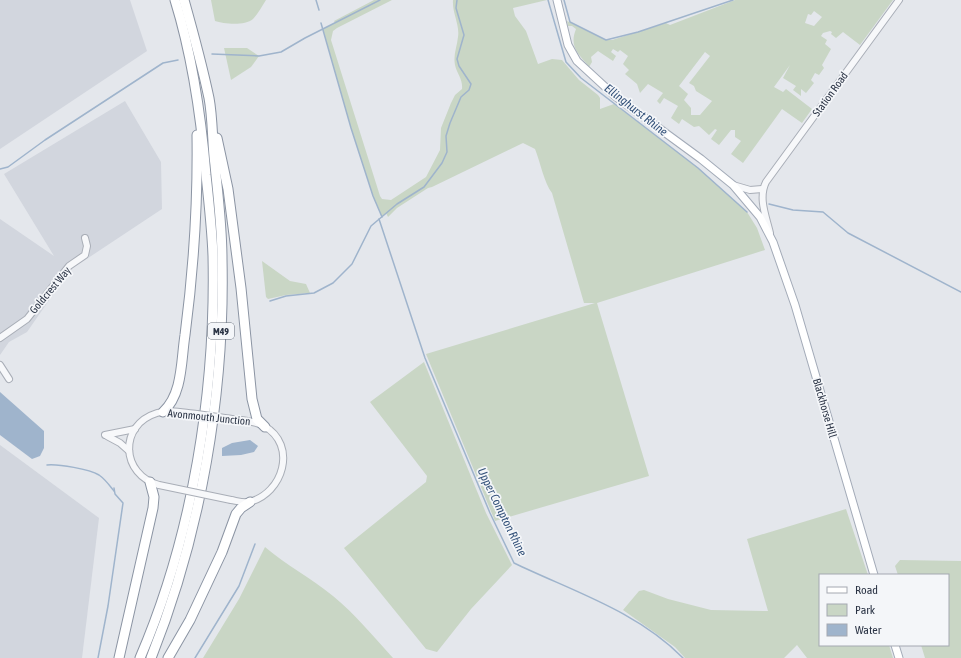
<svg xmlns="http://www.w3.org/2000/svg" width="961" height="658" viewBox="0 0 961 658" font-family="'Asap Condensed',sans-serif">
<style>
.built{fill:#d2d6de}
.green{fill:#c9d6c5;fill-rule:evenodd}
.water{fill:#9fb4cc}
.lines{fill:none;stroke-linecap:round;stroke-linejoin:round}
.stream{stroke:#9fb4cc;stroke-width:1.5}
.minor-casing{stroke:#a9aeb7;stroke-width:8}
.major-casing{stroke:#a3abb8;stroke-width:9}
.highway-casing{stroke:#8b94a3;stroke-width:11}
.minor{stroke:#f7f8fa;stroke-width:6}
.major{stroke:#fff;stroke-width:7}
.highway{stroke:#fff;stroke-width:9}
.minor-bridge-casing{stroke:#a9aeb7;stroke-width:8;stroke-linecap:butt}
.minor-bridge{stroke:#f7f8fa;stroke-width:6}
.labels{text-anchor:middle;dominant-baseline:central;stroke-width:3.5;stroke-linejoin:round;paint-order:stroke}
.shield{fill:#f4f6f9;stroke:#676e7b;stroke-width:1}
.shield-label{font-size:10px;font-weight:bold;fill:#2b3445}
.street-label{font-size:11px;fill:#2b3445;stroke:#f4f6f9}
.water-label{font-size:12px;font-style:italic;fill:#34527a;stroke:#f4f6f9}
</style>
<rect width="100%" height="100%" fill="#e4e7ec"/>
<g class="built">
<path d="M0 0H130L147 51 0 149Z"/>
<path d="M125 101 161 162 162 209 70 270 27 332 9 342 0 355V219L54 256 4 174Z"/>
<path d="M0 445 99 518 82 658H0Z"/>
</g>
<g class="green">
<path d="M211 0H266C262 6 258 14 253 19 245 26 224 24 215 21Z"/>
<path d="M374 0H392L337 28 333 31 331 40 380 196 382 199 391 200 426 177 440 150 441 128 451 103 455 95 462 89C463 79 457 74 455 65 453 55 457 47 458 37 460 25 452 13 453 0H547L513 8 515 16 526 31 538 64 552 59 562 60 579 80 598 95 600 98V109L614 104 698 168 732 198 747 212 757 228 765 250 597 303 649 476 495 521 426 354 595 303H584L552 193C544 183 540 161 535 149L523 143 432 187 428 188 397 208 388 217 386 213 382 217 373 196 351 128 323 29 335 23 334 21Z"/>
<path d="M735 0H893L860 45 843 32 836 38 831 34 832 32 830 31 823 33 821 36 827 40 825 44 831 49 822 65 824 68 819 75 815 73 811 80 814 83 806 93 801 89V96L793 90 796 86 783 78 790 65 774 87 783 92 786 89 812 109 802 123 782 109 743 163 731 154 741 141 735 137V130H731L719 145 711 139 717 130 715 129 709 135 699 126 694 127 682 119 679 124 671 118 678 106 664 98 660 104 657 101 663 93 648 84 640 93 637 84 625 74 629 70 623 64 628 56 620 50 618 52 613 49 611 52 616 56 613 61 598 51 591 57 592 62 589 67C578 53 569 47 576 29L572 26H568L567 21 606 40H612L666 23 670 25ZM814 11 822 17 814 26 805 23 808 14 811 15ZM705 52 710 56 689 83 694 86 696 91 712 101 700 115H691V108L684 100 688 94 679 86Z"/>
<path d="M224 48H247L259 56 251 67 231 80Z"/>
<path d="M262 261 290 281 306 284 310 293 286 295 268 299 266 297Z"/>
<path d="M424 362 486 513 512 565 471 609 437 652 426 649 344 548 426 482 427 476 370 402Z"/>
<path d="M846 509 868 575H820V645H889L893 658H807L797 645 784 658H685L675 647 623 610 639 591 644 590 668 599 711 610 768 611 747 539Z"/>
<path d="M265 547C286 565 311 578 333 596 355 614 374 637 393 658H203L239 599Z"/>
<path d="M900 560 961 561V658H925L921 645H948V575H898L895 566Z"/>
</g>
<g class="water">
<path d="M0 392 44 431V448L40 456 32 459 0 435Z"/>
<path d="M250 440 258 446 254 452 241 455 222 456V448L232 443Z"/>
</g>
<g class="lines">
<g class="stream">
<path d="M316 0 319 10"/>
<path d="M548 0 566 62 581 78 698 168 747 212"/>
<path d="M564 0 570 22 606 40 638 32 733 0"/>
<path d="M321 23 351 128 373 196 382 217"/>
<path d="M212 54 259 56 281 52 305 38 380 0"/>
<path d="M0 169 8 167 45 140 163 63 178 60"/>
<path d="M769 204 793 210 823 212 848 233 961 292"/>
<path d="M379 219 425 358 490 513 514 563C572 591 637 611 683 658"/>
<path d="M270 301 286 296 314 293 333 283 352 264 371 226 397 204 424 187 442 163 447 152 446 136 450 123 461 97 469 90 471 84 459 66 457 59 464 35 456 8 457 0"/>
<path d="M47 465C59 464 89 469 99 475 105 479 110 486 114 491"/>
<path d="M98 658 108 606 123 503 115 494 114 488"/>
<path d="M195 658 239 586 255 544"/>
</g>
<defs>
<g id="minor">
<path d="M733 185 750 190 762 189"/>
<path d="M770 233C766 216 758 198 766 182L899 0"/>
<path d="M0 338 27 319 69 266 85 255 87 246 85 238"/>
<path d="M0 365 9 379"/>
<path d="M225 418C238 420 253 420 264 426 298 445 283 494 249 502 243 503 237 501 231 500"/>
<path d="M105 435 135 429"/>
<path d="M107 436 120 443 129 451"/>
<path d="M159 485C121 475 118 425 157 413 170 409 184 413 197 414"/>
</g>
<g id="major">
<path d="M557 0 568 45 577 61 615 96 701 159 733 185 760 217 773 242 795 305 874 575"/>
<path d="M895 645 899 658"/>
</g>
<g id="highway">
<path d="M217 138 228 189 241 288 252 399 257 419 265 427"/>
<path d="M163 412C183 394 181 360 185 335 194 266 198 204 197 135"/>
<path d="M119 658 153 508 154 497 150 482"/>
<path d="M140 658C193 535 216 390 213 256 212 229 209 202 206 175 201 116 193 58 175 0"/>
<path d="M151 658C201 533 225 393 222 259 222 227 218 196 215 165 212 143 213 119 209 98 202 65 193 32 184 0"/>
<path d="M168 658 190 620 222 552 236 514 241 508 250 502"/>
</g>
</defs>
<use href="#minor" class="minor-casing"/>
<use href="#major" class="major-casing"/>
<use href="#highway" class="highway-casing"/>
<use href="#minor" class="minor"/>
<use href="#major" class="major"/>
<use href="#highway" class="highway"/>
<defs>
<g id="minor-bridge">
<path d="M197 414 225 418"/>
<path d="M159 485 231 500"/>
</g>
</defs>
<use href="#minor-bridge" class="minor-bridge-casing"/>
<use href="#minor-bridge" class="minor-bridge"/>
</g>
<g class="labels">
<rect class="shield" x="208" y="323" width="26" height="16" rx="3"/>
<g class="shield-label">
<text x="221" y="331">M49</text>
</g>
<g class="street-label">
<text transform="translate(830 94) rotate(-54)">Station Road</text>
<text transform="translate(50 290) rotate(-50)">Goldcrest Way</text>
<text transform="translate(825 408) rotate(74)">Blackhorse Hill</text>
<text transform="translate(209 417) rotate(6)">Avonmouth Junction</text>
</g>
<g class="water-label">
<text transform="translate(636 110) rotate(38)">Ellinghurst Rhine</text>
<text transform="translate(502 512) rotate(64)">Upper Compton Rhine</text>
</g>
</g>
<rect x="819" y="574" width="130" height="72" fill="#f4f6f9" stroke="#a4a8b1"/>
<rect x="827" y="587" width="20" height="6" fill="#ffffff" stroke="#a4a8b1"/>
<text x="855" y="594" font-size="12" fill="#2b3445">Road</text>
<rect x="827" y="604" width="20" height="12" fill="#c9d6c5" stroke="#a4a8b1"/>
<text x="855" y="614" font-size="12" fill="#2b3445">Park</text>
<rect x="827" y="624" width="20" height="12" fill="#9fb4cc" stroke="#a4a8b1"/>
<text x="855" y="634" font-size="12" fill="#2b3445">Water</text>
</svg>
